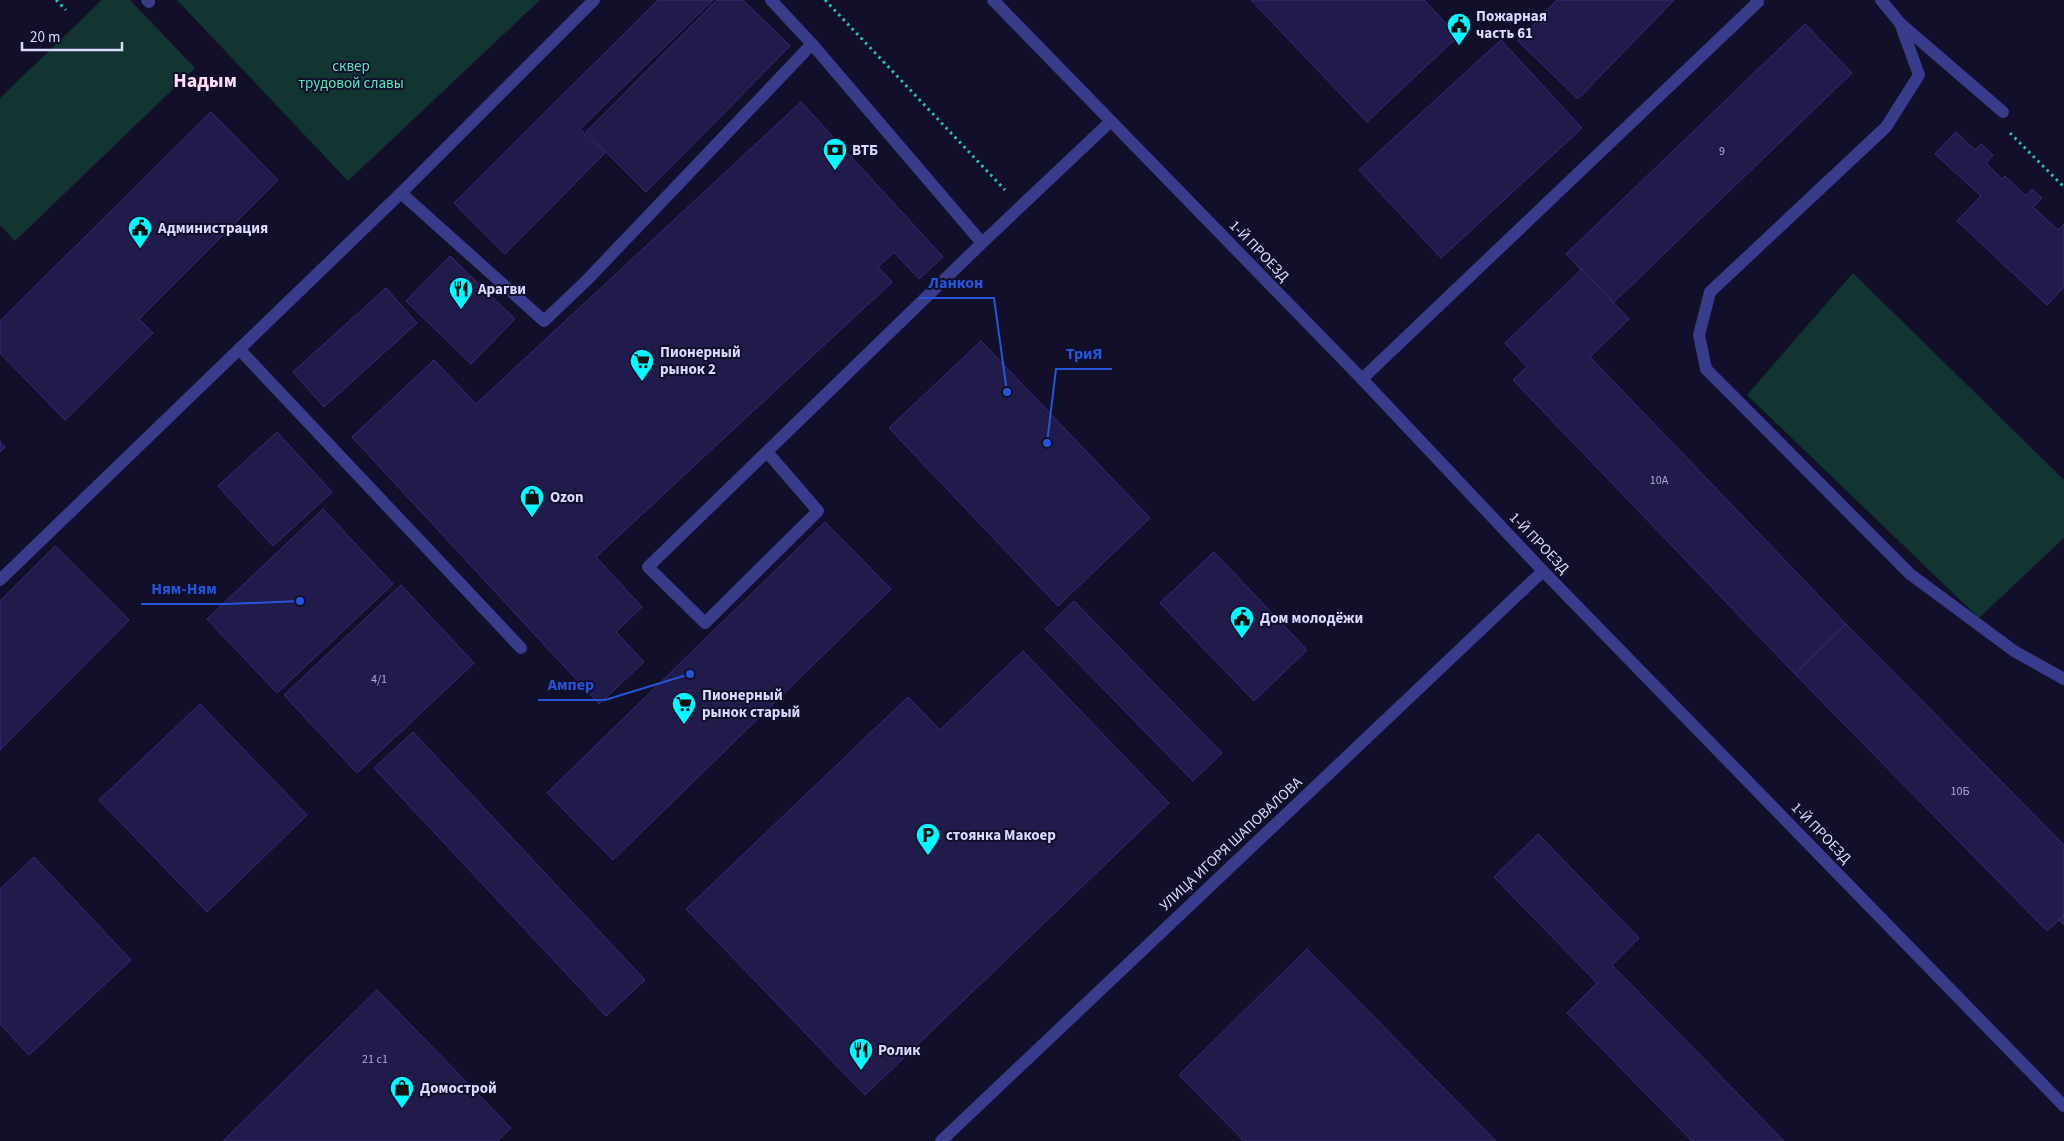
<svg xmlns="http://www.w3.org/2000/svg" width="2064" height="1141" viewBox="0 0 2064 1141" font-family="'Source Sans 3',sans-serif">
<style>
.green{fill:#123531}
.building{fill:#211b4c;stroke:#362c79}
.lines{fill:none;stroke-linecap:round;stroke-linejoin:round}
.path{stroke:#2bc1ad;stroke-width:3;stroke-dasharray:2.5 4;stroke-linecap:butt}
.service{stroke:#393b8b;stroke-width:12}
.tertiary{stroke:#393b8b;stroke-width:12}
.labels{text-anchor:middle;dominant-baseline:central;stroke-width:4;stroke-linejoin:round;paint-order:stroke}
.number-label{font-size:12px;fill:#acaad2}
.poi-label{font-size:15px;font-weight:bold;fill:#dad9ff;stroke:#120f2a;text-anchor:start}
.park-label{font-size:15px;fill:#5ee5ba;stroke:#120f2a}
.street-label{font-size:15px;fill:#dad9ff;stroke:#120f2a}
.district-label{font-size:20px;font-weight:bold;fill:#ffdbf4;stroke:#120f2a}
.leader{fill:none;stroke:#2655da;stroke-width:2}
.callout-dot{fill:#2655da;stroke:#120f2a;stroke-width:2}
.callout-label{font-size:16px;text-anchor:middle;font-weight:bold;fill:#2655da;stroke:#120f2a;stroke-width:4;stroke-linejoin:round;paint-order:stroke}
</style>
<rect width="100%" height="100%" fill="#120f2a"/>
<g class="green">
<path d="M102 0H130L195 68 15 241 0 225V98Z"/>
<path d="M177 0H540L348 181Z"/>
<path d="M1853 273 2064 480V538L1979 618 1747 395Z"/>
</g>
<g class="building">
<path d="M658 0H713L580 129 605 153 505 254 454 203Z"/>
<path d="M717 0H743L790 46 646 192 586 132Z"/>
<path d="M1251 0H1424L1458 36 1367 122Z"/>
<path d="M1557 0H1674L1578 99 1518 41Z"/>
<path d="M1805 24 1852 73 1613 303 1566 254Z"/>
<path d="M1501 40 1582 128 1441 258 1359 170Z"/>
<path d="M801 102 943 257 919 279 894 252 878 267 892 282 596 557 642 607 616 632 644 662 599 704 352 437 434 360 476 404Z"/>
<path d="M211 112 278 180 139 319 153 333 65 420 0 353V321Z"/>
<path d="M1956 132 1975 150 1981 144 1993 155 1986 163 2002 179 2005 176 2026 196 2032 189 2042 198 2033 207 2058 230 2064 224V287L2047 305 1957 221 1981 196 1935 154Z"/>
<path d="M450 256 515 319 471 364 406 301Z"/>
<path d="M1582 269 1629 319 1590 357 1846 624 1795 674 1513 380 1527 367 1505 343Z"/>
<path d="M386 288 417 323 324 407 293 372Z"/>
<path d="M981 341 1150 518 1058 606 889 428Z"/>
<path d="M277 432 332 492 273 546 218 486Z"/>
<path d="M0 441 5 447 0 452Z"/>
<path d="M323 509 393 584 277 693 207 619Z"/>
<path d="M825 522 891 589 613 860 547 793Z"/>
<path d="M55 546 129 620 0 750V601Z"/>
<path d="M1214 552 1307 650 1254 701 1160 603Z"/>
<path d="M401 585 474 663 357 773 284 695Z"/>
<path d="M1074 601 1222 753 1193 781 1045 629Z"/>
<path d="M1846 624 2064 845V915L2047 931 1795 674Z"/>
<path d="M1023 651 1169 803 865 1095 686 909 908 697 940 730Z"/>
<path d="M200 704 307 815 207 912 99 800Z"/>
<path d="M413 732 645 980 606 1016 374 768Z"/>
<path d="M1538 834 1639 938 1612 965 1784 1141H1692L1567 1013 1597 983 1494 877Z"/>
<path d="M34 857 131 960 29 1055 0 1024V889Z"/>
<path d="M2064 915V925L2059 920Z"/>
<path d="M1307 949 1496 1141H1244L1179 1075Z"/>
<path d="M377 990 511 1128 497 1141H223Z"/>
</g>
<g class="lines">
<g class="path">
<path d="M56 0 66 10"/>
<path d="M825 0 1005 190"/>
<path d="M2010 133 2064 187"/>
</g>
<g class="service">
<path d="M147 0 149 2"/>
<path d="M1881 0 1900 23 1919 75 1886 127 1710 292 1699 335 1706 369 1910 574 2014 651 2064 679"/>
<path d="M1901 24 2003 112"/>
<path d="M812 44 982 243 1110 122"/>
<path d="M401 193 544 321 587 280 812 44 771 0"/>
<path d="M239 349 521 648"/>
<path d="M1362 379 1758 2 1756 0"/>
<path d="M767 452 818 511 705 623 648 567 982 243"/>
<path d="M0 580 401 193 594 0"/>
</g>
<g class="tertiary">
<path d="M993 0 1362 379 1543 571 2064 1106"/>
<path d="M941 1141 1543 571"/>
</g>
</g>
<defs>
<symbol id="civic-pin" viewBox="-11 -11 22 30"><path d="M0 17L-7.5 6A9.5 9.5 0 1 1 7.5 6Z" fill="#05f8ff" stroke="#120f2a"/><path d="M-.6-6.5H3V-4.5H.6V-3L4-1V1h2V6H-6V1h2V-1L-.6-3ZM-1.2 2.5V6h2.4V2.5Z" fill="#111"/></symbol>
<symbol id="bank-pin" viewBox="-11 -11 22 30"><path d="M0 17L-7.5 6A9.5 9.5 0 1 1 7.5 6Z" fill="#05f8ff" stroke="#120f2a"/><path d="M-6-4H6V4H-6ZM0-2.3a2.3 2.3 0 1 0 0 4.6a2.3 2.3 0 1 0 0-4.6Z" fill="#111"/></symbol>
<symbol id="restaurant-pin" viewBox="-11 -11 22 30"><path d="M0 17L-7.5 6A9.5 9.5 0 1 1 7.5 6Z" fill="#05f8ff" stroke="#120f2a"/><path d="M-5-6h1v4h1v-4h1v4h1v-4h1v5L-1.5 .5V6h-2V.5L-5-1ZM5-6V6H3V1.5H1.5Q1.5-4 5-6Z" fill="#111"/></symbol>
<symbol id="supermarket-pin" viewBox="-11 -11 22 30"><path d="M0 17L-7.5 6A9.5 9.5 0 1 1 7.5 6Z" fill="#05f8ff" stroke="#120f2a"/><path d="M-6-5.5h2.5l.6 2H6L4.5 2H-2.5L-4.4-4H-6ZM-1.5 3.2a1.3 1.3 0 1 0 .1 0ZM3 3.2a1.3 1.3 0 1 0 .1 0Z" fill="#111"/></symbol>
<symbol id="shop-pin" viewBox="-11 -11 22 30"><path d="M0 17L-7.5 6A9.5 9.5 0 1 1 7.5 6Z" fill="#05f8ff" stroke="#120f2a"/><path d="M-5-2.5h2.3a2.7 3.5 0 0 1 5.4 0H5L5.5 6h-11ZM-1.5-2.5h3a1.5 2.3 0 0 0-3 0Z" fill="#111"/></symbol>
<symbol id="parking-pin" viewBox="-11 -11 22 30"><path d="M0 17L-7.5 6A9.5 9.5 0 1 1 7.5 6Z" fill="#05f8ff" stroke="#120f2a"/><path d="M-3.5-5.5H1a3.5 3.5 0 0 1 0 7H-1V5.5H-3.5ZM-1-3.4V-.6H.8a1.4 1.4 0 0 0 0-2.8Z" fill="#111"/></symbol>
</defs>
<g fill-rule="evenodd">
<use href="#civic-pin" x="1445" y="11" width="28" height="38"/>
<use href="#bank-pin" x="821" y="136" width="28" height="38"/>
<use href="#civic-pin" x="126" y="214" width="28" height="38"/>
<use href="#restaurant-pin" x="447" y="275" width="28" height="38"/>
<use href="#supermarket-pin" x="628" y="347" width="28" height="38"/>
<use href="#shop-pin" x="518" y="483" width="28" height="38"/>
<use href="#civic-pin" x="1228" y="604" width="28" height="38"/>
<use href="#supermarket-pin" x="670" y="690" width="28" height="38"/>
<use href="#parking-pin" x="914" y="821" width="28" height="38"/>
<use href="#restaurant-pin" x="847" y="1036" width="28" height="38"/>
<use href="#shop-pin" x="388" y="1074" width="28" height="38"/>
</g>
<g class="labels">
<g class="number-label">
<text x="1722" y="151">9</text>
<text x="1659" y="480">10А</text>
<text x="379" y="679">4/1</text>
<text x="1960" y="791">10Б</text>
<text x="375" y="1059">21 с1</text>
</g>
<g class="poi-label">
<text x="1476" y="16">Пожарная<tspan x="1476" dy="17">часть 61</tspan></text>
<text x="852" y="150">ВТБ</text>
<text x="158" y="228">Администрация</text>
<text x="478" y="289">Арагви</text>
<text x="660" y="352">Пионерный<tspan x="660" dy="17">рынок 2</tspan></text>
<text x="550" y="497">Ozon</text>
<text x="1260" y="618">Дом молодёжи</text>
<text x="702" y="695">Пионерный<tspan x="702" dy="17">рынок старый</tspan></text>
<text x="946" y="835">стоянка Макоер</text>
<text x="878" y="1050">Ролик</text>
<text x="420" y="1088">Домострой</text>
</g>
<g class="park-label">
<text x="351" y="66">сквер<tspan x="351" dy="17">трудовой славы</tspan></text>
</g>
<g class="street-label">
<text transform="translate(1259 251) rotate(46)">1-Й ПРОЕЗД</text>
<text transform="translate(1539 543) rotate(46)">1-Й ПРОЕЗД</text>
<text transform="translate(1821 833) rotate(46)">1-Й ПРОЕЗД</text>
<text transform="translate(1231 844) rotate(-43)">УЛИЦА ИГОРЯ ШАПОВАЛОВА</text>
</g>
<g class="district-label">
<text x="205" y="81">Надым</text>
</g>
</g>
<path class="leader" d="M1007 392L994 298H919M1047 443L1056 369H1112M300 601L227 604H141M690 674L605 700H538"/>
<g class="callout-dot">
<circle cx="1007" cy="392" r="5"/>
<circle cx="1047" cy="443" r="5"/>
<circle cx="300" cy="601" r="5"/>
<circle cx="690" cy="674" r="5"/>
</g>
<g class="callout-label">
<text x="956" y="288">Ланкон</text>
<text x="1084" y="359">ТриЯ</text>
<text x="184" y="594">Ням-Ням</text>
<text x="571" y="690">Ампер</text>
</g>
<path d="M22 42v8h100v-8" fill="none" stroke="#dad9ff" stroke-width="2.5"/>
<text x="30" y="42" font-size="15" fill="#dad9ff" stroke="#120f2a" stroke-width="4" paint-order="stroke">20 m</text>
</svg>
